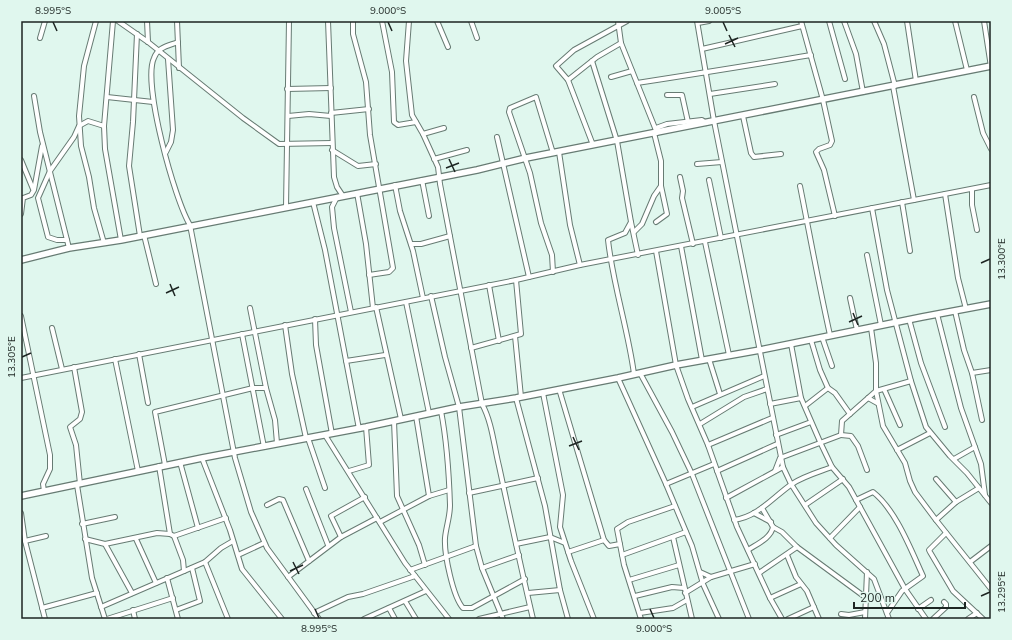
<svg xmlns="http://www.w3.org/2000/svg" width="1012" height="640" viewBox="0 0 1012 640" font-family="'Nunito Sans',sans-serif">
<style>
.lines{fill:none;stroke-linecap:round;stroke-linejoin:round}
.street-casing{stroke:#677b73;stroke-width:6}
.secondary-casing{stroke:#677b73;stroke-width:8}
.street{stroke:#fff;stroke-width:4}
.secondary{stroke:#fff;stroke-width:5.5}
.ticks{fill:none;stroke:#1d2522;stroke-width:1.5}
.neatline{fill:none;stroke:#1d2522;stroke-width:1.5}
.ticks-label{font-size:10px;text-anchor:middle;fill:#1d2522}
</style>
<rect width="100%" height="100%" fill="#e0f7ee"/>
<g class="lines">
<defs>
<g id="street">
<path d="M96 21 84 66 79 116 81 146 89 177 94 208 104 243"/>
<path d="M113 21 104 126 105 149 121 240"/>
<path d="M118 21 148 42 243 118 279 144 332 143"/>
<path d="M147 21 148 42"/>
<path d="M177 21 179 68"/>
<path d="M328 21 334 177 337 187 343 196"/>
<path d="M353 21V34L366 82 370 135 393 268 389 272 369 275"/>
<path d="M382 21 392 72 394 122 398 125 416 122"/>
<path d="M409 21 406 61 412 115 423 134 438 167 440 184 482 404C492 422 494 446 499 466 510 517 521 568 533 619"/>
<path d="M437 21 448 47"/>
<path d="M471 21 477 38"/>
<path d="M618 21 621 43 657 133"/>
<path d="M697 21 714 121 783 467 791 484 816 523 836 545 874 579 889 619"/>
<path d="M801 21 823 100 832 141 830 145 819 149 816 152 824 170 835 216"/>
<path d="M829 21 845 79"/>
<path d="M844 21 856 54 863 92"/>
<path d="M874 21 884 44 895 86"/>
<path d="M907 21 916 81"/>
<path d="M955 21 967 70"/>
<path d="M984 21 991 67"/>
<path d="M698 23 709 21"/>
<path d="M137 34 133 122 129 166 140 236"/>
<path d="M40 38 45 21"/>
<path d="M178 42C168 46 158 47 154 58 142 83 175 201 190 225L235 458 251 512 267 548 319 619"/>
<path d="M702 49 802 26"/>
<path d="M592 61 617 141 631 222 625 233 608 240C613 285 628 329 634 374"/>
<path d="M611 77 632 71"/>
<path d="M568 80 597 57 621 43"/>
<path d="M637 83C695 74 753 65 811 55"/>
<path d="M893 86 914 200"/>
<path d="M287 89 331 88"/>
<path d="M710 94 775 84"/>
<path d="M667 95H682L688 122"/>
<path d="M34 96 40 132 69 248"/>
<path d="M107 97 153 102"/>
<path d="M974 97 983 133 991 149"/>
<path d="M331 113 369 109"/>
<path d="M288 116 309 114 331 116"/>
<path d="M743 116 751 153 754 157 781 154"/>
<path d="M656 128 667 124 702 120 706 123"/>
<path d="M423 134 444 128"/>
<path d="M497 137 529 277"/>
<path d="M593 145 568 80 556 66 574 50 627 21"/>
<path d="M332 150 358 166 376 164"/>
<path d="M166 152 171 142 173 130 168 59"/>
<path d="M559 152 570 225 580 265"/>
<path d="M434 159 467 150"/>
<path d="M21 160 33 189"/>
<path d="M697 164 722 162"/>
<path d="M680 177 683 191 682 198 693 244"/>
<path d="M422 180 429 216"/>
<path d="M709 180 721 238"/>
<path d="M395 185 400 211 413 251 423 298"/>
<path d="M800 186C810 236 819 286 830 335"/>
<path d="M972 189V205L977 230"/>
<path d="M357 193 366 244 373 308"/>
<path d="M945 194 958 278 966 309"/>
<path d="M337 197 332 207 334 228 351 312"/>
<path d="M313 202 325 250 359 429"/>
<path d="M902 202 910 251"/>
<path d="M286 207 289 21"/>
<path d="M872 208 887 290 911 381 926 427 950 456 967 473 991 503"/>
<path d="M21 214 23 198 31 195 34 190 42 146"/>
<path d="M631 222 638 255"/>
<path d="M656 222 667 214 661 186"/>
<path d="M634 232 642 224 654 196 661 186V161L654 133"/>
<path d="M144 235 156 284"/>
<path d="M67 240H57L48 237 38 198 50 171 74 137 79 126 88 121 104 126"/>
<path d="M705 242 729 355"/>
<path d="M411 244H421L450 236"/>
<path d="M681 246 702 360"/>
<path d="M656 251 676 365 688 399 708 445 737 527 770 598 782 619"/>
<path d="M867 255 881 325"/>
<path d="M553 272 552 255 541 223 530 173 509 112 510 108 536 97 553 153"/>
<path d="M489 285 499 341"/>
<path d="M431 296 445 357 459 407 476 546"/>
<path d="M850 298 857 330"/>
<path d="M406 302 429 413"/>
<path d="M376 307 401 419"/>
<path d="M250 308 266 388"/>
<path d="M955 311 964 350 972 373 982 420"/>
<path d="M937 314 961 408 981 464 985 495"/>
<path d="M21 316 50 455V469L43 484 44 491"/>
<path d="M315 319 316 345 332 434"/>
<path d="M909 319 921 363 945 427"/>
<path d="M285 325 292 374 306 438"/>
<path d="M52 328 62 369"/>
<path d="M871 328 876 363V391L883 426 905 463 910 481 915 492 936 520 991 589"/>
<path d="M242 334 264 447"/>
<path d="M515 336 521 397"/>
<path d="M822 337 832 366"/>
<path d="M811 340 820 370 828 388 835 393 850 414"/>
<path d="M791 344 801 398 821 444 832 467 849 487 905 589 926 619"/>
<path d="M471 348 521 334 516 280"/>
<path d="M139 354 148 403"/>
<path d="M115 359 138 471"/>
<path d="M709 359 720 394"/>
<path d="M346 361 385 355"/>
<path d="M74 367 82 412 80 419 70 427 76 445 80 484"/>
<path d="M640 373 672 432 692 474 749 619"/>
<path d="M972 373 991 370"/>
<path d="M21 378 516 280 580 265 991 185"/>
<path d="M618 378 666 484 692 546 703 584 719 619"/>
<path d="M559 389 604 540 609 546 620 544"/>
<path d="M884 389 900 425"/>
<path d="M543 393 563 495 560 527 571 561 594 619"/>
<path d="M516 398 545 506 560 590 568 619"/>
<path d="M868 398 877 403"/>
<path d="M770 404 801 398"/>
<path d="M805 406 828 388"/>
<path d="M692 407 764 376"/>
<path d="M441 411C447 442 449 474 450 505 450 517 446 527 445 538 444 554 453 597 463 608H472L525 579"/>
<path d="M416 416 429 496"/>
<path d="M394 421 397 496 419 545 425 565"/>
<path d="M700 424 744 397 767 389"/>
<path d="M325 435 405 563 449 619"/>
<path d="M776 435 811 422"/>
<path d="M841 435 851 436 858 446 867 470"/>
<path d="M308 438 325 488"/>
<path d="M708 445 772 418"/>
<path d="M897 450 930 433"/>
<path d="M202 458 230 530 242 569 282 619"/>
<path d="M954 459 975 447"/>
<path d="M180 462 198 528"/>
<path d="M165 465 155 412 253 388H266L275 420 277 443"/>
<path d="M159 466 170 534"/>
<path d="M349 471 369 465 366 427"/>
<path d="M717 471 777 444"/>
<path d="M775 471 780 458 841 435 842 421 876 391 911 381"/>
<path d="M936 479 956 502"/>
<path d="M666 484 714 464"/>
<path d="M77 485 92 578 105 619"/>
<path d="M306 489 328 545"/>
<path d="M469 493 538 478"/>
<path d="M726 498 783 467"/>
<path d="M856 500 873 492C896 510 911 550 923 576L902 591 887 613"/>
<path d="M267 505 279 499 283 500 309 561"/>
<path d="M805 505 843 479"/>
<path d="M762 508 773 527 782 532 797 547 865 597"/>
<path d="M21 513 25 541 45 619"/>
<path d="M754 513 771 522"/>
<path d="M734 520C758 517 773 497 792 484 804 476 819 472 832 467"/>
<path d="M936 520 956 502 979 488"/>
<path d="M380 522 429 496 449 490"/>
<path d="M82 524 115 517"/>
<path d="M946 533 929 550 930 552 953 591 983 619"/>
<path d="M174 536 183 560 184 571"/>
<path d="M341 537 331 516 365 497"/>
<path d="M673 537 692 619"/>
<path d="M830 538 860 507"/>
<path d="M85 539 105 544 132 593"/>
<path d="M136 539 156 583"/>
<path d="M25 541 46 536"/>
<path d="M105 544 157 533 170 534 174 536 226 518"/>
<path d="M516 544 550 537 565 543"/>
<path d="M748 550C757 544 771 538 773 527"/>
<path d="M568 552 604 540"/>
<path d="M238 555 264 543"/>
<path d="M622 555 686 532"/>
<path d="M787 555 796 577 807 591 819 619"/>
<path d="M205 562 228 619"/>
<path d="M970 562 991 546"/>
<path d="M482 568 519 555"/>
<path d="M410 570 476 546 482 568 503 619"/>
<path d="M700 572 711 577"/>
<path d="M759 573 797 547"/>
<path d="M288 577 341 537 377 518"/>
<path d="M167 578 178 619"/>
<path d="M629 580 679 565"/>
<path d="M528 593 560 590"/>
<path d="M685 593 711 577 755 564"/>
<path d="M635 596 672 587 684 588"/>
<path d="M770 598 801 584"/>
<path d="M405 601 416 619"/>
<path d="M101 607 205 562 221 548 233 541"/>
<path d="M42 608 97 593"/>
<path d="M389 608 395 619"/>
<path d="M918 609 931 600"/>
<path d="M133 610 135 619"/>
<path d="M176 610 200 601 192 568"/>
<path d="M314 613 348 597 363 594 415 576"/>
<path d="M640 613 673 608 687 600"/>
<path d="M841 614 849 615 865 612"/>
<path d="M107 619 173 598"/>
<path d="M364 619 426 591"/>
<path d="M479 619 530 607"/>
<path d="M641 619 624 565 617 529 628 522 675 506"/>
<path d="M788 619 814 607"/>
<path d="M865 619 867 572"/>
<path d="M933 619 946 607V604L944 602"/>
<path d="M968 619 977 613"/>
</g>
<g id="secondary">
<path d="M21 260 69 248 121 240 477 170 526 158 991 66"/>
<path d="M21 496 202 458 366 427 459 407 516 398 618 378 676 365 760 350 922 317 991 304"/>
</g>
</defs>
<use href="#street" class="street-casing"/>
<use href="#secondary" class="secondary-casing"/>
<use href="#street" class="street"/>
<use href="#secondary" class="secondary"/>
</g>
<path class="ticks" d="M53 22 57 31M388 22 392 31M723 22 727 31M729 35 735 47M725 44 738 38M449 159 455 172M446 168 459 163M981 263 990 259M170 284 175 296M166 293 179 287M853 313 858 325M849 322 862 316M22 357 31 353M573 437 579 450M569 446 582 441M293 562 299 574M290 571 303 565M981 596 990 592M315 609 319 618M650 609 654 618"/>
<rect width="1012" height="640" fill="none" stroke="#e0f7ee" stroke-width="44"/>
<path d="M854 602v6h111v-6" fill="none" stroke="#1d2522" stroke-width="2"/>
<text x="860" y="602" font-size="12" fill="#1d2522" stroke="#e0f7ee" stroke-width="3" paint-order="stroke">200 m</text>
<rect x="22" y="22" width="968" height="596" class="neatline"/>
<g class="ticks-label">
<text x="53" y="14">8.995°S</text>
<text x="388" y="14">9.000°S</text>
<text x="723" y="14">9.005°S</text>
<text transform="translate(1001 259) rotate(-90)" y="4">13.300°E</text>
<text transform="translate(11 357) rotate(-90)" y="4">13.305°E</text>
<text transform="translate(1001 592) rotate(-90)" y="4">13.295°E</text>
<text x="319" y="632">8.995°S</text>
<text x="654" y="632">9.000°S</text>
</g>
</svg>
